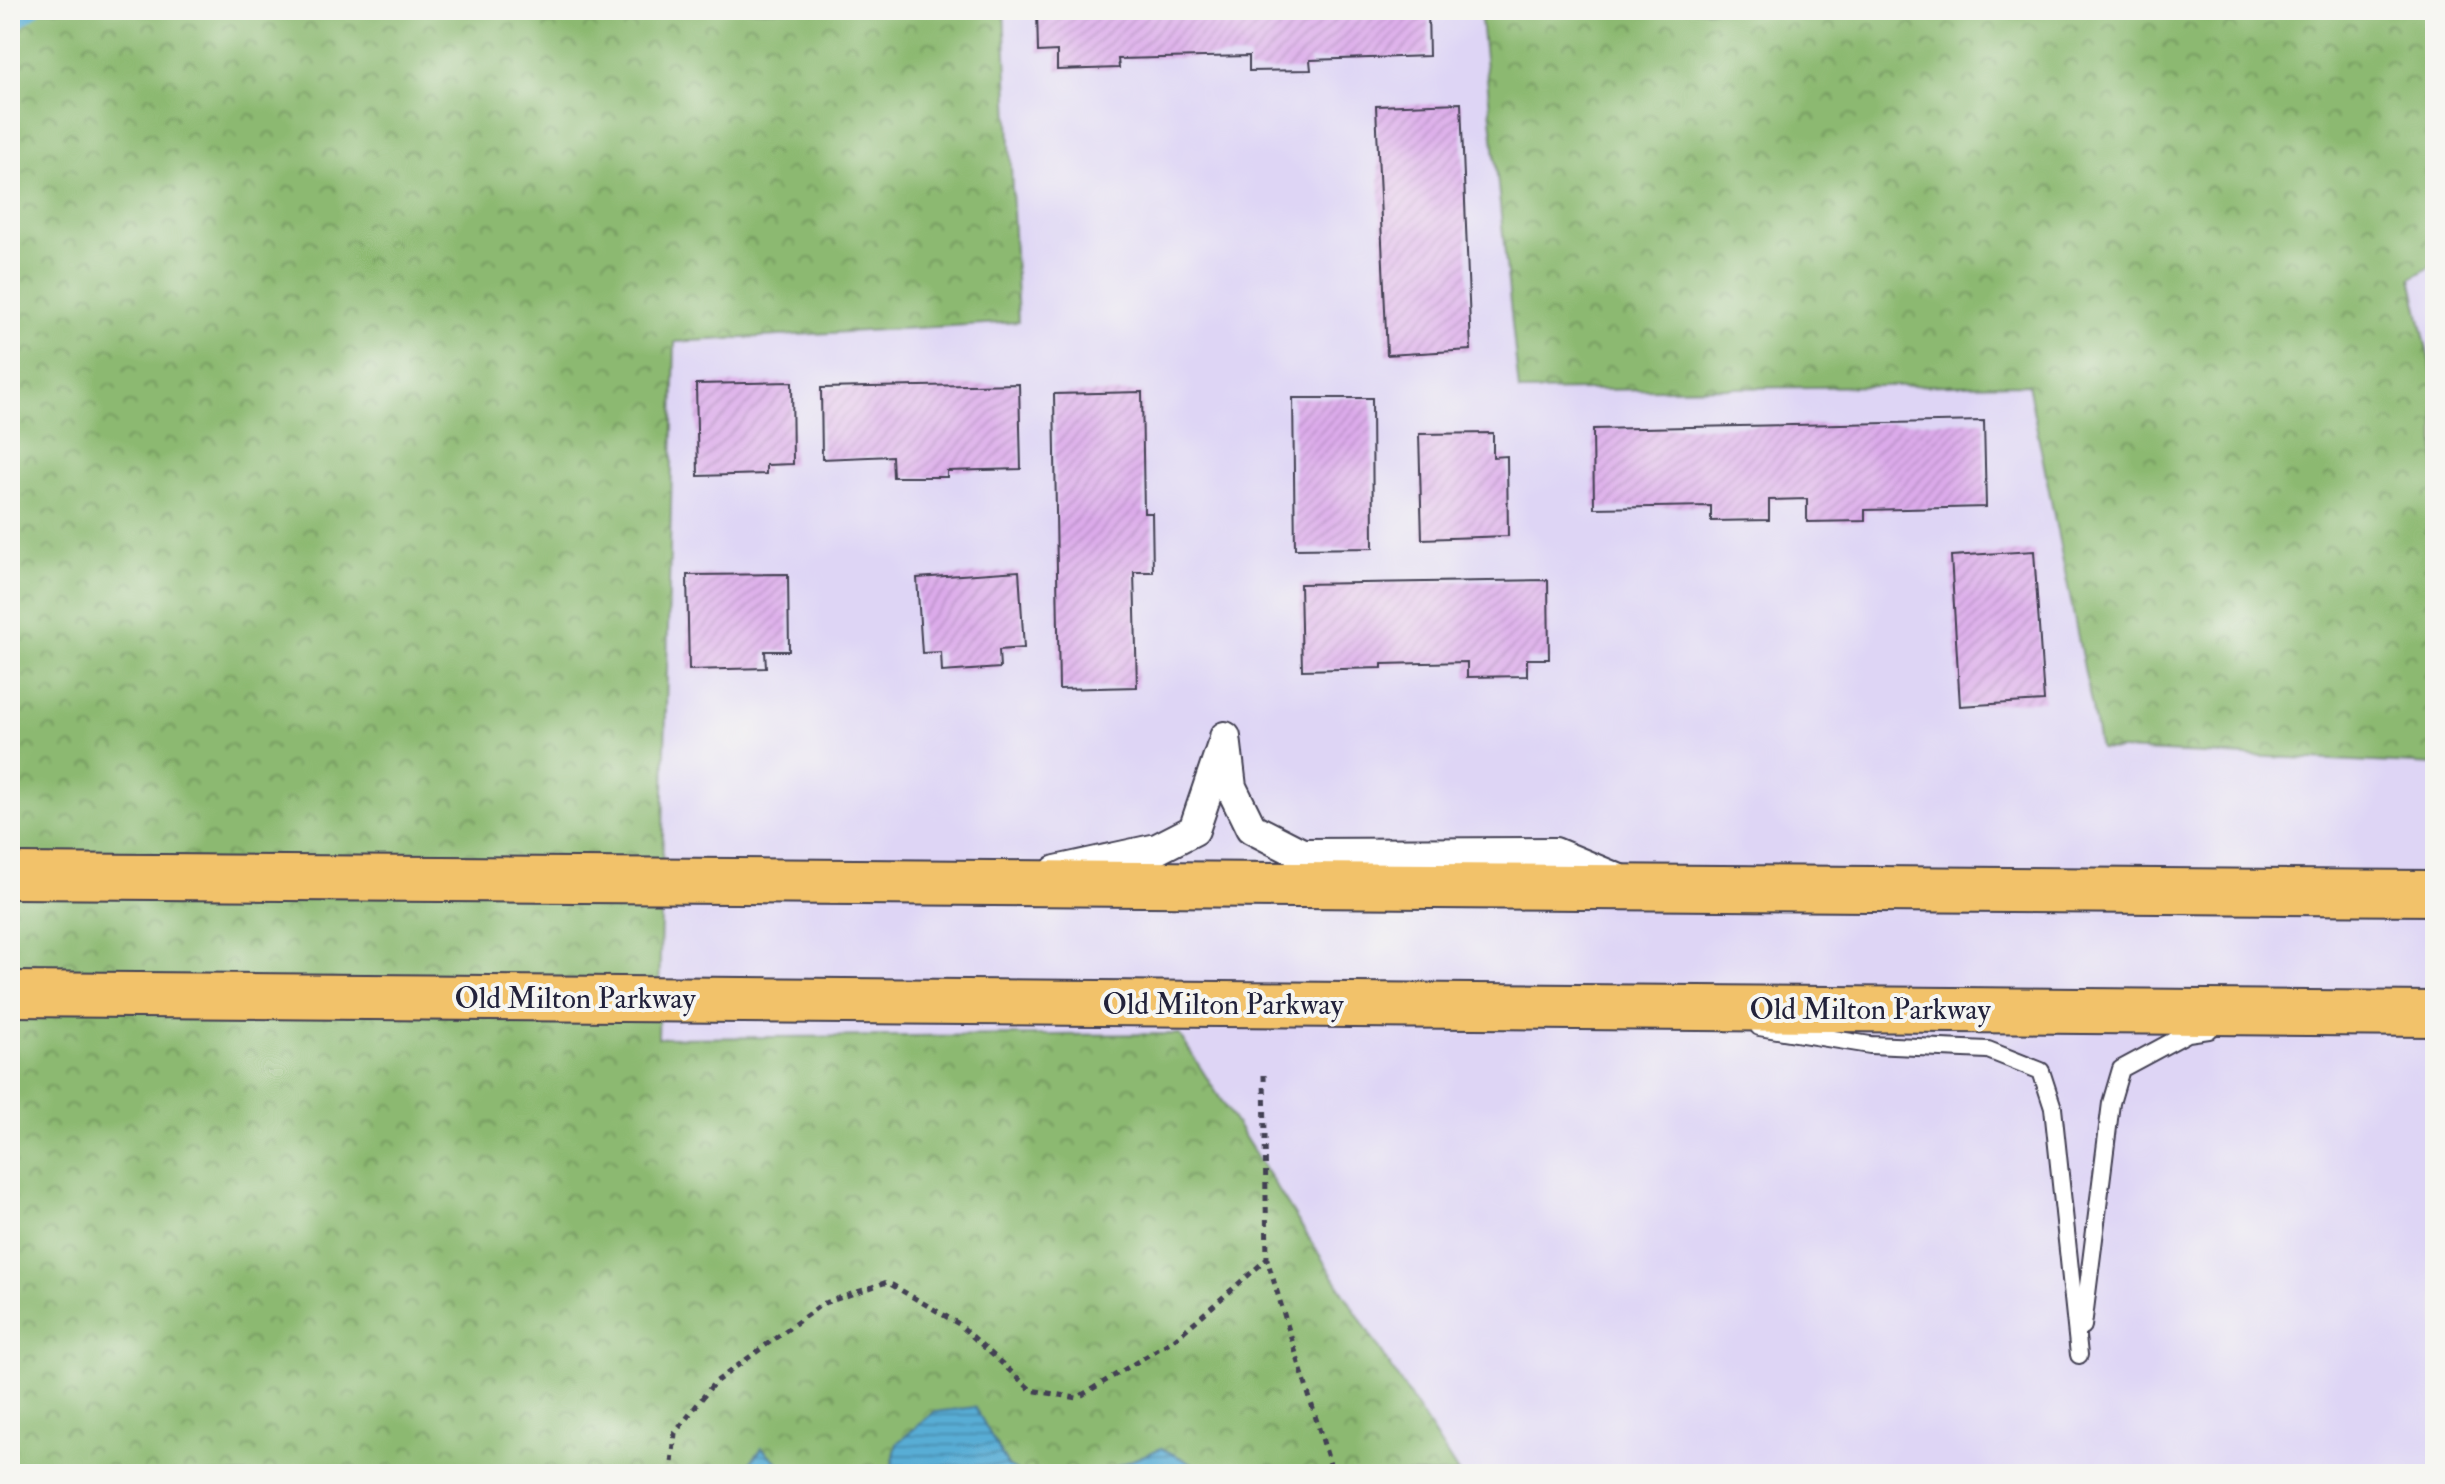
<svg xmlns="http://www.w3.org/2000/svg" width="2445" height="1484" viewBox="0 0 2445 1484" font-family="'IM FELL Double Pica',serif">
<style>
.built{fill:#ded5f5}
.forest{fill:url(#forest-crowns);stroke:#576e56;stroke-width:2}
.water{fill:url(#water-rules);stroke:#3e6888;stroke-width:2}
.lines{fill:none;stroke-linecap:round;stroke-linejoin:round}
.stream{stroke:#59add5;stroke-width:12}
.building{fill:url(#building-hatch)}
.lane-casing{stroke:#423f52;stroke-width:20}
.street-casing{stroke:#423f52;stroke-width:34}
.highway-casing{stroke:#423f52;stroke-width:48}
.path{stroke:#423f52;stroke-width:5;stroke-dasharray:6 6;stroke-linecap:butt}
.lane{stroke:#fff;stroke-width:16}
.street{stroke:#fff;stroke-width:30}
.highway{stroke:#f2c26a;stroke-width:44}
.labels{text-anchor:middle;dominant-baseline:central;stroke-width:8;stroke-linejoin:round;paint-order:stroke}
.street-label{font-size:30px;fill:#22223b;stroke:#f6f6f2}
</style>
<defs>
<pattern id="forest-crowns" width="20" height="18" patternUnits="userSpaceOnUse" patternTransform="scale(2)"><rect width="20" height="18" fill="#8cb971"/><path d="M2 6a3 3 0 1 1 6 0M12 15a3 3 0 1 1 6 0" fill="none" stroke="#72965e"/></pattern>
<pattern id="water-rules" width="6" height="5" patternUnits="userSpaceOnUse" patternTransform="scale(2)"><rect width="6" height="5" fill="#59add5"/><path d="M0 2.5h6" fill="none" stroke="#498cae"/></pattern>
<pattern id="building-hatch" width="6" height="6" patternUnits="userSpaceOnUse" patternTransform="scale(2)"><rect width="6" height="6" fill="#dcaaea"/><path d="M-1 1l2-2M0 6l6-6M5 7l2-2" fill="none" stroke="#bc92ca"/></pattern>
</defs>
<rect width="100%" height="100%" fill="#f6f6f2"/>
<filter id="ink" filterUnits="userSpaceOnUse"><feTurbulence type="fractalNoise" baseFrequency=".0125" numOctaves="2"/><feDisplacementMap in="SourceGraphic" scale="16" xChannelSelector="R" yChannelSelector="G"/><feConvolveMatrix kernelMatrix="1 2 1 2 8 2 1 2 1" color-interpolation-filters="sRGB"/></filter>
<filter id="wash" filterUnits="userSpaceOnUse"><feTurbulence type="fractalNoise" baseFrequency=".006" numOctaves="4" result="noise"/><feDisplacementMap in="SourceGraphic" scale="32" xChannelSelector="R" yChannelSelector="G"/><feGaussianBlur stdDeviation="1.8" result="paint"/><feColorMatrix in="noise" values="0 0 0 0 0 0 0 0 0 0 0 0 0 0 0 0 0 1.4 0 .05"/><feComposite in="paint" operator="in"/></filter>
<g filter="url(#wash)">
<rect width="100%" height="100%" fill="#f5e5d2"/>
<g class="built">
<path d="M1004 10H1480L1519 391 2028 384 2100 748 2435 765V1474H1459L1179 1034 658 1038 675 342 1018 322Z"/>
<path d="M2435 264V386L2411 278Z"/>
</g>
<g class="forest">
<path d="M10 10H1004L1018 322 675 342 658 1038 1179 1034 1459 1474H10Z"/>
<path d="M1480 10H2435V264L2411 278 2435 386V765L2100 749 2028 384 1519 391Z"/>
</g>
<g class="water">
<path d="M975 1407 1008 1466 1021 1474H890L897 1443 934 1412Z"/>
<path d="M762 1448 787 1471 788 1474H741Z"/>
<path d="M1161 1448 1213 1474H1099Z"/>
</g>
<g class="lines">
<path class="stream" d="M10 28 35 10"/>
</g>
<g id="blocks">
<g class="building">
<path d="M1037 10H1428L1429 56 1310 60 1311 70 1249 71V56L1118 59 1119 68 1057 70V51L1038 52Z"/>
<path d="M1461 103 1471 350 1387 355 1376 106Z"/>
<path d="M792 382 793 464 766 465V474L698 476 696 384Z"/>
<path d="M1019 384 1021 469 947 471V477H893L892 456 822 459 821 388Z"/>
<path d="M1142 392 1144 513H1152L1153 572H1134L1137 687 1059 689 1054 394Z"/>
<path d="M1293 398H1372L1373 548 1295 549Z"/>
<path d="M1984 421 1986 507 1865 510V521L1807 522V499L1769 500V520L1711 521V506L1594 508 1593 429Z"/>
<path d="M1493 433V457L1507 456 1508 536 1422 539 1419 434Z"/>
<path d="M2034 551 2044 701 1960 706 1951 556Z"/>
<path d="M1019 571 1024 648 999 650 1000 668 942 672 941 652 922 653 917 578Z"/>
<path d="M788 574 789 651H765L766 668 689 670 687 575Z"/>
<path d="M1548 580 1549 659H1527V676L1467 677V662L1382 664V668L1302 670 1300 584Z"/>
</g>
</g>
</g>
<g filter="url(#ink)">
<use href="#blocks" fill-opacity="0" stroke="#423f52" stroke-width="2"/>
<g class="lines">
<defs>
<g id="lane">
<path d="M1759 1027 1870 1045 1988 1050 2041 1071 2053 1108 2079 1355"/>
<path d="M2083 1326 2111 1103 2121 1069 2188 1033 2209 1030"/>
</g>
<g id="street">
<path d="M1225 737 1231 787 1251 828 1302 854 1555 853 1620 880"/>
<path d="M1056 871 1157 849 1194 830 1222 747"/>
</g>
<g id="highway">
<path d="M10 876 2435 893"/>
<path d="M10 994 2435 1014"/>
</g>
</defs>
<use href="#lane" class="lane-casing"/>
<use href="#street" class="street-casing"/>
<use href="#highway" class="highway-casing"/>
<g class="path">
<path d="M1264 1075 1267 1259 1333 1474"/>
<path d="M671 1474 675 1433 714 1383 822 1304 887 1282 959 1324 1031 1390 1077 1398 1175 1339 1267 1259"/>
</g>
<use href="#lane" class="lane"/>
<use href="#street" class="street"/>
<use href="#highway" class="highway"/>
</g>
</g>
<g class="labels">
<g class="street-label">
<text x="575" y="998">Old Milton Parkway</text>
<text x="1223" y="1004">Old Milton Parkway</text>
<text x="1870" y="1009">Old Milton Parkway</text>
</g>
</g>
<rect width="2445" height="1484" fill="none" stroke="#f6f6f2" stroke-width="40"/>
</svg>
